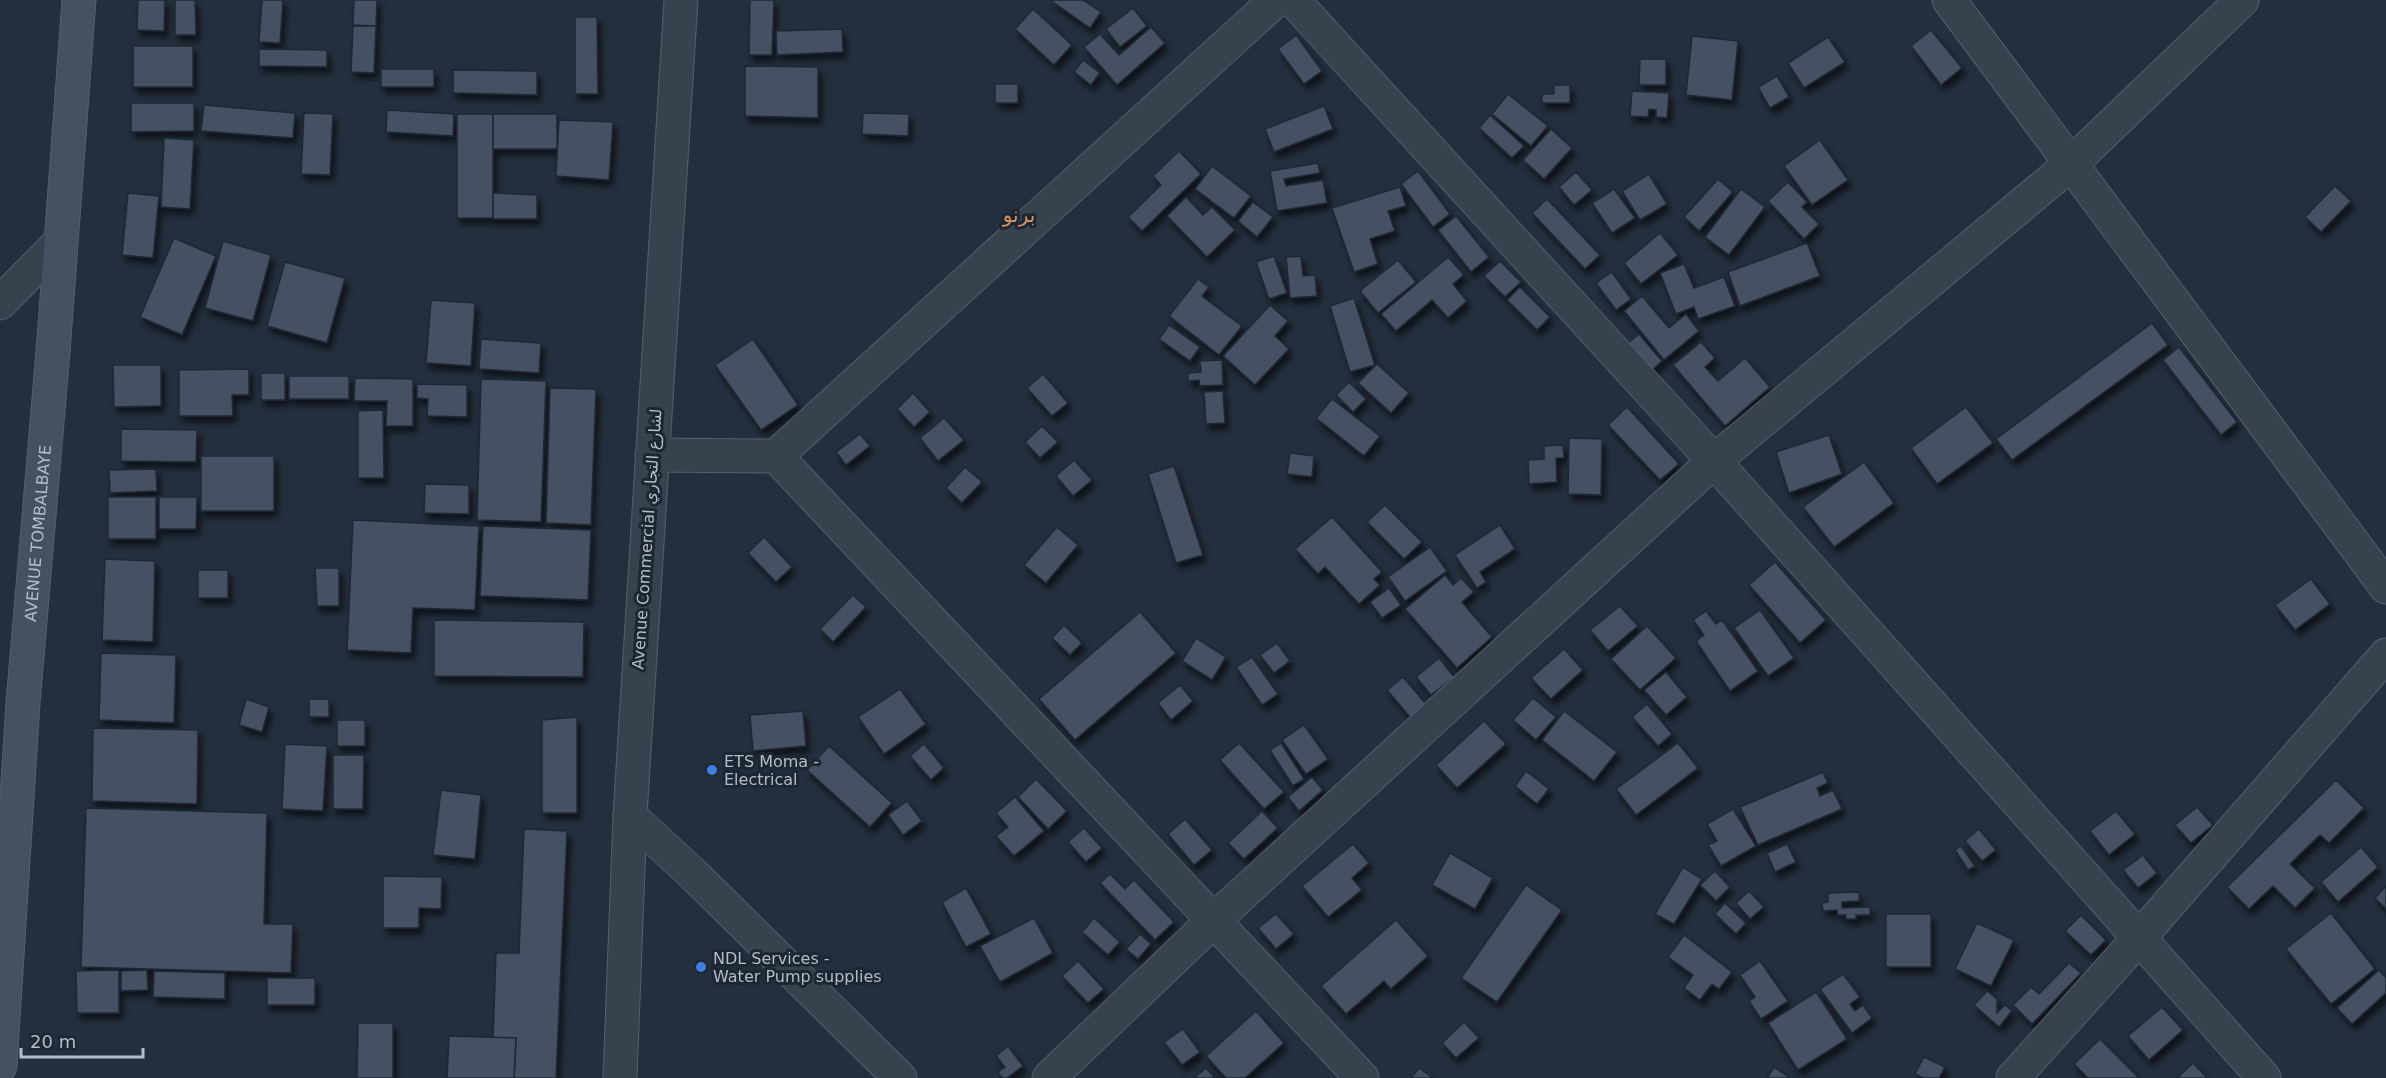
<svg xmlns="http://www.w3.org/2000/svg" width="2386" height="1078" viewBox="0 0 2386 1078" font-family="'DejaVu Sans','Noto Sans Arabic',sans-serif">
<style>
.building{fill:#455162;stroke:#1f2835;stroke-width:1.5;filter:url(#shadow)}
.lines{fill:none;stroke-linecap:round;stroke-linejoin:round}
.minor-casing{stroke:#565f6c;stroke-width:35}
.tertiary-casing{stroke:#565f6c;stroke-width:35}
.secondary-casing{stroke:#565f6c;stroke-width:35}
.minor{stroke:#38414e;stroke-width:33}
.tertiary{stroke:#38414e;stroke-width:33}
.secondary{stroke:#465061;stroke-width:33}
.shop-dot{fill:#3f7fe0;stroke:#1d2633;stroke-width:2}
.labels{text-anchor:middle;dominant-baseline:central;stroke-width:6;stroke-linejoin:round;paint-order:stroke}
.street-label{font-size:16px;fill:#b4bcc9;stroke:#1d2633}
.poi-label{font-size:16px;fill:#b4bcc9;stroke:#1d2633;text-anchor:start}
.quarter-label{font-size:20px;fill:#d59563;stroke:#1d2633}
</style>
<defs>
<filter id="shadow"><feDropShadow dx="3.5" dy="6" stdDeviation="3" flood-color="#0009"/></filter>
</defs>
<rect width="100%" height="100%" fill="#242f3e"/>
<g class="building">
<path d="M138 0H165L164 31 137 30Z"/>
<path d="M175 0H195L196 35H175Z"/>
<path d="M262 0H283L280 43 259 42Z"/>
<path d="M354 0H377L376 26 353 25Z"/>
<path d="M750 0H774L772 55H749Z"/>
<path d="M1050 0H1083L1101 12 1090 28Z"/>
<path d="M1133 8 1147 26 1120 47 1106 29Z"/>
<path d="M1033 9 1072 45 1054 65 1015 29Z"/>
<path d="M575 17H597L598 94H575Z"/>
<path d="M353 26H376L374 73 351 72Z"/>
<path d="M1151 27 1165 43 1117 85 1084 47 1100 34 1119 55Z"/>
<path d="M842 29 843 52 777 55 776 31Z"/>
<path d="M1931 30 1962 68 1941 85 1911 46Z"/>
<path d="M1296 35 1322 71 1304 84 1278 49Z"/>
<path d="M1692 36 1738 41 1732 100 1686 95Z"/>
<path d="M1828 37 1845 62 1804 88 1788 63Z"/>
<rect x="133" y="46" width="60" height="41"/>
<path d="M259 49 327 50V67L259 66Z"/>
<path d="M1640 59H1666V85H1639Z"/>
<path d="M1083 60 1100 73 1091 85 1074 72Z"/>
<path d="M745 66 818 67V118L745 116Z"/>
<rect x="381" y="69" width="53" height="18"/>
<path d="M453 70 537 71V95L453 93Z"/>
<path d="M1777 76 1789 97 1770 108 1758 87Z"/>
<rect x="995" y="84" width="23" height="19"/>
<path d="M1554 85H1570V103H1542V94H1554Z"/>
<path d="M1632 91 1669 93 1667 118 1656 117V110L1649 109 1648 117 1630 116Z"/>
<path d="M1508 94 1548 126 1531 146 1492 114Z"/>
<path d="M131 103H194V131L131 132Z"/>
<path d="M204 105 295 113 293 138 201 131Z"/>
<path d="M1324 106 1333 129 1274 152 1265 129Z"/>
<path d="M387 110 454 114 453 136 386 132Z"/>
<path d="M304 113 333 114 330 175 301 174Z"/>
<path d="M863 113 909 114 908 136 862 134Z"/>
<rect x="457" y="114" width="36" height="104"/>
<rect x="493" y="114" width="64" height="35"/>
<path d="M1490 115 1524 146 1512 158 1479 128Z"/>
<path d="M559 120 613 122 609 180 556 176Z"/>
<path d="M1551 129 1572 148 1544 179 1523 160Z"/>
<path d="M164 138 194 140 190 209 161 207Z"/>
<path d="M1820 140 1848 180 1812 205 1784 166Z"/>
<path d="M1179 151 1201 174 1142 231 1128 217 1161 185 1153 176Z"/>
<path d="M1318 163 1320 173 1284 179 1286 186 1323 180 1327 203 1277 211 1270 171Z"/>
<path d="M1212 166 1251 196 1234 218 1195 189Z"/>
<path d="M1418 171 1450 214 1433 227 1401 184Z"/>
<path d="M1576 172 1592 190 1574 205 1559 187Z"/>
<path d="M1649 174 1667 204 1640 220 1622 191Z"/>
<path d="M1718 179 1733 192 1699 231 1684 217Z"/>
<path d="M1788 182 1807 202 1802 207 1819 224 1804 239 1768 201Z"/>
<path d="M2335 186 2351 201 2321 232 2305 217Z"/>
<path d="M1400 187 1406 206 1388 211 1395 231 1370 239 1378 264 1354 272 1332 208Z"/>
<path d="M1614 189 1635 218 1612 233 1592 203Z"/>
<path d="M1741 189 1765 207 1729 255 1705 237Z"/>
<path d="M128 193 159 196 153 258 122 255Z"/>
<path d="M493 193 537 195V219H493Z"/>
<path d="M1186 197 1203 215 1212 207 1235 230 1207 257 1167 216Z"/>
<path d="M1547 199 1600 255 1585 269 1532 213Z"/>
<path d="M1253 202 1273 217 1257 237 1238 221Z"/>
<path d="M1456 216 1489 257 1471 272 1438 230Z"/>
<path d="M1660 233 1678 255 1641 284 1624 263Z"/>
<path d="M174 238 216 256 182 335 140 317Z"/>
<path d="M223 241 271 255 253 321 205 308Z"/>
<path d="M1807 243 1820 276 1740 306 1728 272Z"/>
<path d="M1274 256 1287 293 1269 299 1256 262Z"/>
<path d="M1301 256 1303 276 1315 275 1317 296 1290 298 1286 257Z"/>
<path d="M1448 257 1464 275 1453 284 1467 301 1448 318 1432 300 1396 331 1381 314Z"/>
<path d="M1398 260 1416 282 1378 313 1360 291Z"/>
<path d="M1500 261 1521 282 1505 297 1484 276Z"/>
<path d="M285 262 345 278 327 343 267 326Z"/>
<path d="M1684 264 1694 288 1724 277 1735 306 1698 319 1694 307 1676 314 1660 273Z"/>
<path d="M1612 272 1631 299 1616 310 1596 283Z"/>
<path d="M1198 279 1209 287 1202 296 1242 326 1219 355 1169 316Z"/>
<path d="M1520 287 1550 317 1537 330 1507 300Z"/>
<path d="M1642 296 1669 328 1686 314 1699 331 1664 360 1624 311Z"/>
<path d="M1354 298 1375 365 1350 372 1330 306Z"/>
<path d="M431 300 475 303 471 366 426 363Z"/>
<path d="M1270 305 1288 321 1275 336 1289 349 1255 385 1223 356Z"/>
<path d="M2152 323 2168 345 2012 460 1996 439Z"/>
<path d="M1169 325 1200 347 1190 361 1159 339Z"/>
<path d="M1639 334 1662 361 1651 371 1628 343Z"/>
<path d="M481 339 541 343 539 373 479 369Z"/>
<path d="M753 339 798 405 761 430 715 365Z"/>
<path d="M1701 342 1715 358 1705 367 1718 381 1745 358 1770 387 1725 426 1673 365Z"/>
<path d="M2179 347 2237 422 2221 435 2163 360Z"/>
<path d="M1222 360 1223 385 1200 386 1199 380 1188 381V373L1201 372 1200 361Z"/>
<path d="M1377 364 1409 393 1391 413 1358 383Z"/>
<path d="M113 365H161V406L114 407Z"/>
<path d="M249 369V395H232L233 416H179V370Z"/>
<rect x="261" y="373" width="24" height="27"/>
<path d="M1043 374 1068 403 1052 416 1027 388Z"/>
<rect x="289" y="376" width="60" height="23"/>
<path d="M355 378 413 379V426H386L387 401H354Z"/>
<path d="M481 379 546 381 541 522 477 520Z"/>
<path d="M1349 382 1366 399 1353 412 1336 395Z"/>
<path d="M417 384 467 385V417L427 416 428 399 417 398Z"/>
<path d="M550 388 596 389 591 525 546 523Z"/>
<path d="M1223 391 1225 423 1206 424 1204 392Z"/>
<path d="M913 393 930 412 914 427 897 409Z"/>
<path d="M1332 399 1380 436 1364 456 1316 418Z"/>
<path d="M1627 407 1679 464 1660 480 1608 425Z"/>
<path d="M1966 407 1993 443 1937 484 1911 448Z"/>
<path d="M383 410 384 478H358V411Z"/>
<path d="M944 418 964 440 938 461 920 438Z"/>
<path d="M1042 426 1058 442 1040 458 1025 442Z"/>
<path d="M121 429 197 430 196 462 121 461Z"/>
<path d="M860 434 870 446 846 465 836 452Z"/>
<path d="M1829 435 1842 474 1789 493 1776 452Z"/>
<path d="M1569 438 1602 439 1601 495 1568 494Z"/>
<path d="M1563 445 1564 458H1556L1557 482 1529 484 1528 460 1544 459V446Z"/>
<path d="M1290 453 1314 456 1312 477 1287 474Z"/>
<rect x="201" y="456" width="73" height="55"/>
<path d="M1074 460 1092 480 1073 496 1056 476Z"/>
<path d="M1864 462 1894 503 1834 547 1803 507Z"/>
<path d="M1174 466 1203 555 1176 563 1148 474Z"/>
<path d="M965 467 982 482 962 503 946 488Z"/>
<path d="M156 469 157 491 110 493 109 470Z"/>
<path d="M425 484 469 485V514L424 513Z"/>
<rect x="108" y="497" width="48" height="42"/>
<path d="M159 497H197L196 529H159Z"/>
<path d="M1385 505 1422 542 1404 559 1367 522Z"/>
<path d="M1332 517 1382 572 1374 579 1380 585 1359 604 1325 567 1318 574 1295 549Z"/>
<path d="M353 520 479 526 475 610 413 608 411 653 347 650Z"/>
<path d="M1500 525 1515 549 1480 572 1486 582 1477 588 1455 555Z"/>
<path d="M483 526 591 530 588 600 480 596Z"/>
<path d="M1057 527 1078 545 1046 583 1024 565Z"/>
<path d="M764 537 792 567 776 582 748 553Z"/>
<path d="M1430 547 1447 571 1405 601 1388 577Z"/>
<path d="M105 559 155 561 153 642 102 640Z"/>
<path d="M1775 562 1826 620 1800 643 1749 585Z"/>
<path d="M315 568H339V606H317Z"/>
<rect x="198" y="570" width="30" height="28"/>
<path d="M1445 575 1453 585 1461 578 1474 592 1462 602 1492 637 1457 668 1405 609Z"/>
<path d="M2311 579 2330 604 2295 630 2275 605Z"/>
<path d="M1389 588 1401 605 1382 618 1370 602Z"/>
<path d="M853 595 866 607 833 642 820 629Z"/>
<path d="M1620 606 1638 626 1608 651 1590 630Z"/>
<path d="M1760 610 1794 658 1768 676 1734 628Z"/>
<path d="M1706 611 1716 624 1722 620 1758 671 1730 691 1696 641 1704 635 1693 620Z"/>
<path d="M1140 612 1176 653 1075 740 1039 699Z"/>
<path d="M434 620 584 622 583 677 434 676Z"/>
<path d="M1064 625 1082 643 1070 655 1052 638Z"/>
<path d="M1647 626 1676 658 1640 690 1611 659Z"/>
<path d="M1196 638 1226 657 1212 680 1182 661Z"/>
<path d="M1277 643 1290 661 1274 673 1260 655Z"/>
<path d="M1564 649 1583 670 1551 699 1531 678Z"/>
<path d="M101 653 176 655 174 723 99 720Z"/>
<path d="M1252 657 1278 694 1262 705 1236 667Z"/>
<path d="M1439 658 1454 677 1431 695 1416 677Z"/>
<path d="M1666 672 1687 697 1666 715 1644 690Z"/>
<path d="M1403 677 1426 704 1410 717 1387 690Z"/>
<path d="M1180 685 1193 701 1171 720 1158 703Z"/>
<path d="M900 689 926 724 884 754 858 717Z"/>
<path d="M1533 698 1556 717 1536 740 1513 720Z"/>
<path d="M246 699 269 707 262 732 239 725Z"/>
<rect x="309" y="699" width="20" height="18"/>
<path d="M1647 704 1672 734 1658 746 1632 717Z"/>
<path d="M803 711 806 746 753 751 750 715Z"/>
<path d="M1564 711 1617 752 1594 781 1542 740Z"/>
<path d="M577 717V813H542V720Z"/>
<rect x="337" y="720" width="28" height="26"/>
<path d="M1484 721 1506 744 1457 788 1436 765Z"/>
<path d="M1304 725 1328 759 1306 774 1282 740Z"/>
<path d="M93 728 198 730 197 804 92 801Z"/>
<path d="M1239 743 1284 792 1264 809 1220 760Z"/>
<path d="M1281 743 1304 779 1293 786 1270 750Z"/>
<path d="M1678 743 1698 768 1636 815 1616 789Z"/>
<path d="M285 744 327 746 323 811 282 809Z"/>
<path d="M924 744 944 768 931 780 910 756Z"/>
<path d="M829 746 892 803 870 827 807 770Z"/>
<path d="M333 755H364L363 809H333Z"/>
<path d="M1526 771 1549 789 1537 804 1515 786Z"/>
<path d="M1823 772 1828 783 1817 788 1820 796 1833 790 1842 809 1758 845 1740 807Z"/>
<path d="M1312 777 1323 790 1299 811 1288 797Z"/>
<path d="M1036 779 1067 811 1048 829 1018 797Z"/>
<path d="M2336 780 2364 808 2329 843 2320 835 2290 864 2315 888 2295 908 2273 886 2249 909 2227 887Z"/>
<path d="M441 790 481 795 475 859 433 855Z"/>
<path d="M1015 797 1044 831 1014 856 996 836 1008 827 996 813Z"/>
<path d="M907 801 922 821 903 835 888 815Z"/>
<path d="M2197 807 2213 825 2191 843 2175 825Z"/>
<path d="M86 808 267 813 264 924H293L291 973 81 967Z"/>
<path d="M1733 809 1756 846 1721 866 1708 845 1717 841 1707 824Z"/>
<path d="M1262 811 1278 828 1244 859 1228 843Z"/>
<path d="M2116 811 2135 834 2109 855 2090 831Z"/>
<path d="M1185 819 1212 850 1194 865 1168 834Z"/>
<path d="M1084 828 1102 848 1086 862 1068 842Z"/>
<path d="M524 829 567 831 556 1078H514L516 1038H493L496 953H519Z"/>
<path d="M1979 829 1996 850 1982 861 1965 841Z"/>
<path d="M1353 844 1369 863 1352 878 1362 890 1328 917 1302 886Z"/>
<path d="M1787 844 1796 862 1775 872 1767 853Z"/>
<path d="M1961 846 1975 866 1968 870 1955 850Z"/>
<path d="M2361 847 2378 867 2338 902 2321 882Z"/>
<path d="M1450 853 1493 878 1475 909 1432 885Z"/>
<path d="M2143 855 2157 873 2138 888 2123 870Z"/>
<path d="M1683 867 1702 879 1674 924 1655 914Z"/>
<path d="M1715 871 1730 887 1716 901 1700 885Z"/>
<path d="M1110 874 1125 889 1134 880 1174 922 1155 940 1100 883Z"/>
<path d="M383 876 442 877 441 909 419 908V928H383Z"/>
<path d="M1526 885 1562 910 1497 1002 1461 978Z"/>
<path d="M2386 886V909L2375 898Z"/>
<path d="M966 888 991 934 966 947 942 902Z"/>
<path d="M1749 891 1764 907 1750 919 1736 903Z"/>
<path d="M1859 892V901L1842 902V908L1870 907V915H1856V919H1846V915H1838L1837 910 1823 911 1822 903 1828 902V893Z"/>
<path d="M1725 903 1746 923 1736 934 1715 914Z"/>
<path d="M2331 913 2375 969 2331 1004 2286 949Z"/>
<path d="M1276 914 1294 934 1276 949 1258 928Z"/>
<rect x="1886" y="914" width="45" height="53"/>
<path d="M2081 915 2106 940 2091 955 2065 931Z"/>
<path d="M1034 918 1053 953 1000 982 980 946Z"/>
<path d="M1094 918 1120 942 1108 955 1082 932Z"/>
<path d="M1396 920 1428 956 1391 989 1384 981 1346 1014 1321 986Z"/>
<path d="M1977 923 2014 940 1991 986 1955 969Z"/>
<path d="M1140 934 1151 944 1138 959 1126 949Z"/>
<path d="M1684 935 1732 972 1719 989 1712 984 1700 1000 1684 988 1693 975 1668 957Z"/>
<path d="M1078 961 1104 989 1088 1003 1062 976Z"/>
<path d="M1760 961 1788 1001 1761 1019 1749 1001 1755 997 1740 975Z"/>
<path d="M2069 963 2081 973 2032 1024 2013 1005 2031 987 2039 994Z"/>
<path d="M119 970V1013H77L76 971Z"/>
<path d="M147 970 148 990 121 991V971Z"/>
<path d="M2379 970 2386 978V993L2352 1024 2337 1008Z"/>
<path d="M154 971 225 973V999L153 997Z"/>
<path d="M1843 974 1860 997 1850 1004 1855 1011 1863 1005 1872 1018 1852 1033 1820 989Z"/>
<rect x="267" y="978" width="48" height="27"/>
<path d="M1987 991 1997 999V1013L2005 1005 2012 1011 1999 1027 1974 1005Z"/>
<path d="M1816 992 1847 1039 1798 1070 1768 1023Z"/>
<path d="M2162 1007 2183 1030 2149 1060 2128 1036Z"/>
<path d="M1256 1011 1284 1043 1245 1078H1226L1206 1056Z"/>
<path d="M1464 1022 1479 1038 1456 1058 1442 1043Z"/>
<path d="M358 1023H393V1078H357Z"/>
<path d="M1183 1029 1200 1052 1182 1065 1164 1042Z"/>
<path d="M449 1036 516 1038 514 1078H447Z"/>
<path d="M2100 1039 2139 1078H2088L2074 1064Z"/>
<path d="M1008 1046 1023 1066 1007 1078H1002L998 1072 1005 1067 996 1056Z"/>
<path d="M1924 1057 1945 1067 1939 1078H1923L1915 1074Z"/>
<path d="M2193 1063 2207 1078H2177Z"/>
<path d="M1774 1067 1790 1078H1767Z"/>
<path d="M1206 1068 1215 1078H1194Z"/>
<path d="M1419 1068 1433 1078H1411Z"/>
</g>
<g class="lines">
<defs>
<g id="minor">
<path d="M1293 0 1714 461 2264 1078"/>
<path d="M1949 0 2386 587"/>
<path d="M0 303 61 241"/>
<path d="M652 455 776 456 1276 0"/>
<path d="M776 456 1362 1078"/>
<path d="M630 816 694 875 900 1078"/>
<path d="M1049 1078 1214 920 1714 461 2072 163 2242 0"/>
<path d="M2013 1078 2139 938 2386 655"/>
</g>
<path id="tertiary" d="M620 1078 630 816 681 0"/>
<g id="secondary">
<path id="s1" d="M0 1066 23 703 53 352 79 0"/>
</g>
</defs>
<use href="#minor" class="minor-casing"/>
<use href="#tertiary" class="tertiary-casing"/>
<use href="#secondary" class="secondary-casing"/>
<use href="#minor" class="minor"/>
<use href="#tertiary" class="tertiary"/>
<use href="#secondary" class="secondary"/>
</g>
<g class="shop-dot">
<circle cx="712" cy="770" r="6"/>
<circle cx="701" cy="967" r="6"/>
</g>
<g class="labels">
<g class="street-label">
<text stroke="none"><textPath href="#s1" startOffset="534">AVENUE TOMBALBAYE</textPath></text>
<text transform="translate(647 539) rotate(-86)">Avenue Commercial لشارع التجاري</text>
</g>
<g class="poi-label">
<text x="724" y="761">ETS Moma -<tspan x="724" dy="18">Electrical</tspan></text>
<text x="713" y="958">NDL Services -<tspan x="713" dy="18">Water Pump supplies</tspan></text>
</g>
<g class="quarter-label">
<text x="1019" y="215">برنو</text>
</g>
</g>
<path d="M21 1048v9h122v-9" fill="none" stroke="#b4bcc9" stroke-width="3"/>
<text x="30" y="1048" font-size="18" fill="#b4bcc9" stroke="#1d2633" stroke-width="4.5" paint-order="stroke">20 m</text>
</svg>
